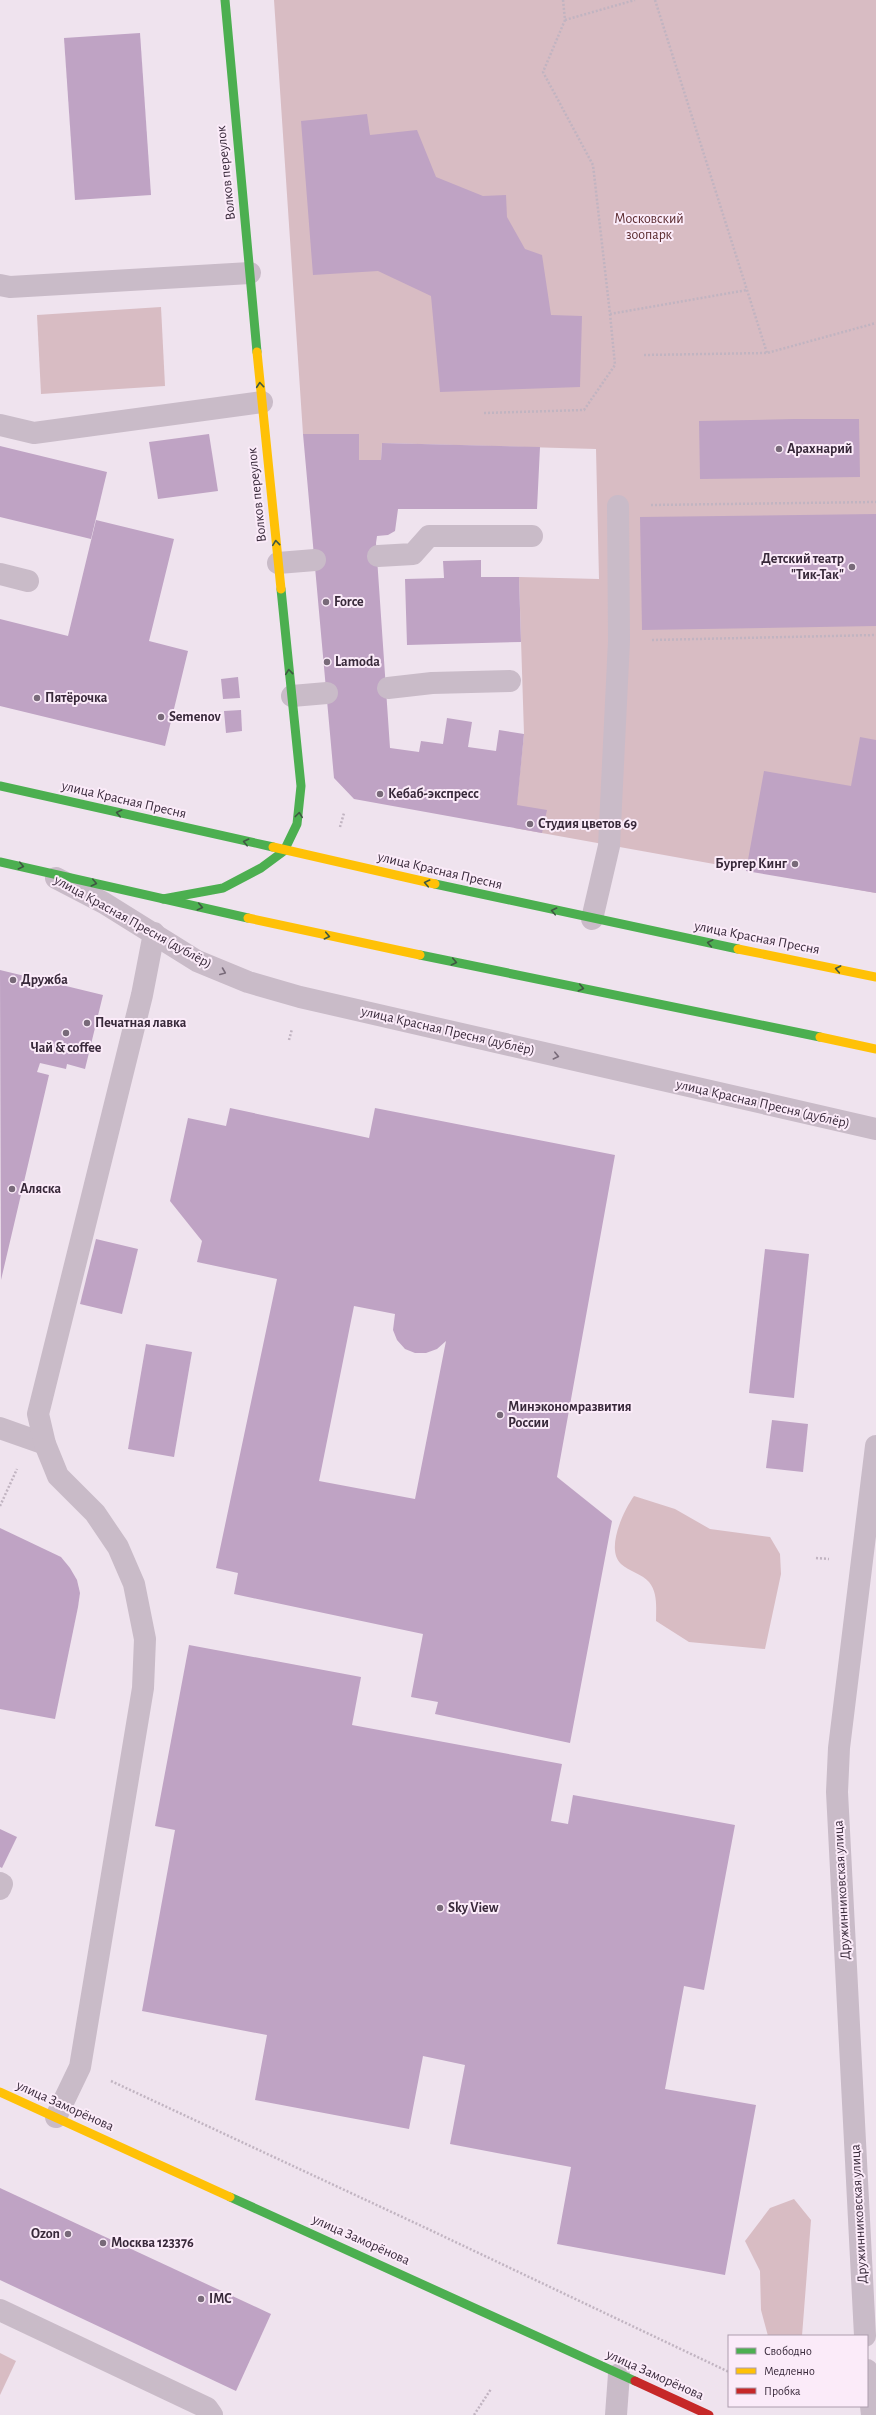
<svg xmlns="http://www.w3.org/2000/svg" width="876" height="2415" viewBox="0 0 876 2415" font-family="'Alegreya Sans',sans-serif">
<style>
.green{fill:#d8bcc3}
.building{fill:#bfa3c4;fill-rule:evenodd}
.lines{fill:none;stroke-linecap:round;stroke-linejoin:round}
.path{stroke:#c1b4c1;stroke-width:2.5;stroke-dasharray:2 2;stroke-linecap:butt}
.lane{stroke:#c9bbc8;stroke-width:22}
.street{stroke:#c9bbc8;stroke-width:22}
.fast{stroke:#4caf50;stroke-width:9}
.slow{stroke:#ffc107;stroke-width:9}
.jam{stroke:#c62828;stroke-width:9}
.oneway{stroke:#3f5842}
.oneway2{stroke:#796b7a}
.poi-dot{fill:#786a79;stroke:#fbebf9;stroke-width:1.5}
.labels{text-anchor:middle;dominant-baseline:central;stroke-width:4;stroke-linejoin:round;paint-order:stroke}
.street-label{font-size:14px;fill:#38293a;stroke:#fbebf9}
.park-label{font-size:14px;fill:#5a2a2e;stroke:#fbebf9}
.poi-label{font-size:14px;font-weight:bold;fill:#38293a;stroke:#fbebf9;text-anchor:start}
</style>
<rect width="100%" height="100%" fill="#efe3ee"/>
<g class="green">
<path d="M274 0H876V893L514 828 524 734 519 577 599 579 596 449 382 443 381 460H359V434H303Z"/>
<path d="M161 307 165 386 41 394 37 315Z"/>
<path d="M634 1496 675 1509 710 1529 770 1537 780 1554 781 1574 765 1649 689 1642 656 1621C656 1608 658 1593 649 1582 642 1574 629 1571 621 1564 605 1549 624 1510 634 1496Z"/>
<path d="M794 2199 811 2220 802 2336H768L761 2310 760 2271 745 2241 770 2208Z"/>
<path d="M0 2353 16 2361 0 2395Z"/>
</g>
<g class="building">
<path d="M140 33 151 195 75 200 64 38Z"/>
<path d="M367 114 370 135 417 130 436 177 483 196 506 195 507 217 525 249 542 255 551 315 582 316 580 387 440 392 431 296 378 271 313 275 301 121Z"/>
<path d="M794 419H859L860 477 700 479 699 421Z"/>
<path d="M209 434 218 491 158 499 149 442Z"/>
<path d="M303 434H359V460H381L382 443 540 447 537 509H398L395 531 388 535 377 536 376 543 390 748 419 752 421 741 443 744 447 718 472 722 468 747 496 751 499 730 524 734 517 805 547 810 542 833 354 799 334 778Z"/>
<path d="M0 446 107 472 91 539 0 517Z"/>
<path d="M876 514V626L642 630 640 517Z"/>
<path d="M96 520 174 539 149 641 188 651 165 746 0 706V619L68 636Z"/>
<path d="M481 560V577H519L521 642 407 645 405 579 444 578 443 561Z"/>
<path d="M238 677 240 698 223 699 221 679Z"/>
<path d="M241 710 242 731 226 733 224 711Z"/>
<path d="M860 737 876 740V893L746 871 764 771 851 786Z"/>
<path d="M0 970 103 995 85 1069 67 1064 66 1069 40 1063 37 1072 49 1075 1 1280Z"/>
<path d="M230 1108 369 1138 375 1108 615 1155 557 1477 612 1521 570 1743 435 1714 438 1702 411 1697 423 1634 234 1594 238 1573 216 1568 277 1279 197 1262 202 1241 170 1201 188 1118 226 1126ZM354 1306 395 1314 393 1330 397 1340 405 1349 415 1353H426L437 1349 446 1341 415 1499 319 1481Z"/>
<path d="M96 1239 138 1249 122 1314 80 1304Z"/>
<path d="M765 1249 809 1254 794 1398 749 1393Z"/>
<path d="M146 1344 192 1352 174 1457 128 1449Z"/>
<path d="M772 1420 808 1424 803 1472 766 1468Z"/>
<path d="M0 1528 61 1557 70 1568 77 1580 80 1593 78 1607 55 1719 0 1709Z"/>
<path d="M189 1645 361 1677 352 1725 562 1764 551 1821 568 1824 573 1795 735 1825 704 1990 684 1986 665 2089 756 2105 725 2275 557 2244 571 2167 450 2144 465 2065 423 2056 409 2129 255 2100 267 2035 142 2011 175 1830 155 1826Z"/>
<path d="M0 1829 17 1837 2 1868 0 1867Z"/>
<path d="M0 2188 271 2314 236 2391 0 2280Z"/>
</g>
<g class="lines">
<g class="path">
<path d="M563 0 565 20 543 72 593 165 610 314 747 290"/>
<path d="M655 0 767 353"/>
<path d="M565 20 635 0"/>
<path d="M644 355 767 353 876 323"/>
<path d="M484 413 584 410 615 365 610 314"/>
<path d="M651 505 876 502"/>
<path d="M652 640 876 635"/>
<path d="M340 827 344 813"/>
<path d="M289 1040 292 1029"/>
<path d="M0 1506 17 1469"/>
<path d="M816 1558 829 1559"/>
<path d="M111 2081 428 2229 729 2372"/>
<path d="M474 2415 491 2389"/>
</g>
<g class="lane">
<path d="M0 285 10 287 250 273"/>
<path d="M0 425 34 433 262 402"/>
<path d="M378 556 413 554 429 536H532"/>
<path d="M278 563 315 560"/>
<path d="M0 574 28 581"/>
<path d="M388 688 432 683 510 681"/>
<path d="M292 696 327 693"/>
<path d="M592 919 609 846 619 641 618 506"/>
<path d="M0 1428 45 1444"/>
<path d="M0 1883 2 1884 0 1889"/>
<path d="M56 2117 80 2067 143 1688 145 1639 134 1584 118 1547 95 1513 58 1476 45 1444 38 1414 142 995 154 933"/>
<path d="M0 2310 207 2408 212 2415"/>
<path d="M616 2415 619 2374"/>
</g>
<g class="street">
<path d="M56 878 104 903 197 961 248 982 300 997 876 1129"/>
<path d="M865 2336 837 1792 839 1748 876 1446"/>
<path d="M867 2370 872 2415"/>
</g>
<g class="fast">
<path d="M225 0 257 352"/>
<path d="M0 786 273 847"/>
<path d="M0 862 248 918"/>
<path d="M435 884 738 949"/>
<path d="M163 899 223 888 261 868 284 851 297 824 301 786 281 589"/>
<path d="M420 955 820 1037"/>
<path d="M230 2197 635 2381"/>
</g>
<g class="slow">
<path d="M257 352 281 589"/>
<path d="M273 847 435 884"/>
<path d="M248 918 420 955"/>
<path d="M738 949 876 977"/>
<path d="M820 1037 876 1049"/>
<path d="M0 2092 230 2197"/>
</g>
<path class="jam" d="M635 2381 709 2415"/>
</g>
<defs><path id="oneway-chevron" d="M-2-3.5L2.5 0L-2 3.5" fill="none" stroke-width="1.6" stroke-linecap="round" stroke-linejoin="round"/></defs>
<g class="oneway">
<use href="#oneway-chevron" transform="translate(260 385) rotate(-95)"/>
<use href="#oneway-chevron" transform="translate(276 543) rotate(-96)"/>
<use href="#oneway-chevron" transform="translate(289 672) rotate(-96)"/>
<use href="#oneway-chevron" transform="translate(119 813) rotate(-167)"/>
<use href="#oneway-chevron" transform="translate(299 815) rotate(-83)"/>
<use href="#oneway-chevron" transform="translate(246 842) rotate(-167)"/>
<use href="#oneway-chevron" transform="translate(21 866) rotate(13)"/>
<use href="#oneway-chevron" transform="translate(94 883) rotate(13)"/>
<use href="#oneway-chevron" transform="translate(427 883) rotate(-168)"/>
<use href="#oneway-chevron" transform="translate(200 907) rotate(12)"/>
<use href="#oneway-chevron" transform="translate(554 911) rotate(-168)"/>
<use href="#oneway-chevron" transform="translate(327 936) rotate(12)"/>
<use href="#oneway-chevron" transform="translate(710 943) rotate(-169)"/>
<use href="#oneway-chevron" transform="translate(454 962) rotate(12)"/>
<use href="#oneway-chevron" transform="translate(838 969) rotate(-169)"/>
<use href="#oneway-chevron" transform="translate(581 988) rotate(12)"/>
</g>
<g class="oneway2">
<use href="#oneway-chevron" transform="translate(223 972) rotate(22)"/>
<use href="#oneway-chevron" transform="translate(556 1056) rotate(13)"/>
</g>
<g class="poi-dot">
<circle cx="779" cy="449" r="4"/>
<circle cx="852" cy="567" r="4"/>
<circle cx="326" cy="602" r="4"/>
<circle cx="327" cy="662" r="4"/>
<circle cx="37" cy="698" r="4"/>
<circle cx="161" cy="717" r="4"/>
<circle cx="380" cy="794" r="4"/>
<circle cx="530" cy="824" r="4"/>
<circle cx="795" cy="864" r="4"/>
<circle cx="13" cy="980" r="4"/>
<circle cx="87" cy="1023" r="4"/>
<circle cx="66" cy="1033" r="4"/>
<circle cx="12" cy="1189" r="4"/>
<circle cx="500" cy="1415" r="4"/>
<circle cx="440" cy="1908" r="4"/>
<circle cx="68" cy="2234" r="4"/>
<circle cx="103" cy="2243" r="4"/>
<circle cx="201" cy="2299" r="4"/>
</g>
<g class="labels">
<g class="street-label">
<text transform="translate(226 173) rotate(-96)">Волков переулок</text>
<text transform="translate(257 495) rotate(-96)">Волков переулок</text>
<text transform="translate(124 800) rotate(13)">улица Красная Пресня</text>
<text transform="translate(440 871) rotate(13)">улица Красная Пресня</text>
<text transform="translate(133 922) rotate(29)">улица Красная Пресня (дублёр)</text>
<text transform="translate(757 938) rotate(11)">улица Красная Пресня</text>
<text transform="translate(448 1031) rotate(13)">улица Красная Пресня (дублёр)</text>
<text transform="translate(763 1104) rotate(13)">улица Красная Пресня (дублёр)</text>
<text transform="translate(842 1890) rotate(-93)">Дружинниковская улица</text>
<text transform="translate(65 2106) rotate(24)">улица Заморёнова</text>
<text transform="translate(859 2214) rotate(-93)">Дружинниковская улица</text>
<text transform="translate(361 2240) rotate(24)">улица Заморёнова</text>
<text transform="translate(655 2375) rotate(24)">улица Заморёнова</text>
</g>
<g class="park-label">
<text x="649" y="219">Московский<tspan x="649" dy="16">зоопарк</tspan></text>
</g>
<g class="poi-label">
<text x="787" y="449">Арахнарий</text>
<text x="844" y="559" text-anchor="end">Детский театр<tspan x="844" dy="16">"Тик-Так"</tspan></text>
<text x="334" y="602">Force</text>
<text x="335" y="662">Lamoda</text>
<text x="45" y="698">Пятёрочка</text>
<text x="169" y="717">Semenov</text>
<text x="388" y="794">Кебаб-экспресс</text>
<text x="538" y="824">Студия цветов 69</text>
<text x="787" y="864" text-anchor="end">Бургер Кинг</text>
<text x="21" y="980">Дружба</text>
<text x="95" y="1023">Печатная лавка</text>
<text x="66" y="1048" text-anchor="middle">Чай &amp; coffee</text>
<text x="20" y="1189">Аляска</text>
<text x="508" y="1407">Минэкономразвития<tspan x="508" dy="16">России</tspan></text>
<text x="448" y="1908">Sky View</text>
<text x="60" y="2234" text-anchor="end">Ozon</text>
<text x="111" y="2243">Москва 123376</text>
<text x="209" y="2299">IMC</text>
</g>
</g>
<rect x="728" y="2335" width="140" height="72" fill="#fbebf9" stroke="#ad9dad"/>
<rect x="736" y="2348" width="20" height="6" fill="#4caf50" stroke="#ad9dad"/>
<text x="764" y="2355" font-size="12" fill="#38293a">Свободно</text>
<rect x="736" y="2368" width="20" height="6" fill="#ffc107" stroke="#ad9dad"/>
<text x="764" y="2375" font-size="12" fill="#38293a">Медленно</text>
<rect x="736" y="2388" width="20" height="6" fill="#c62828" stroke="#ad9dad"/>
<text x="764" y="2395" font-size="12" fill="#38293a">Пробка</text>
</svg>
